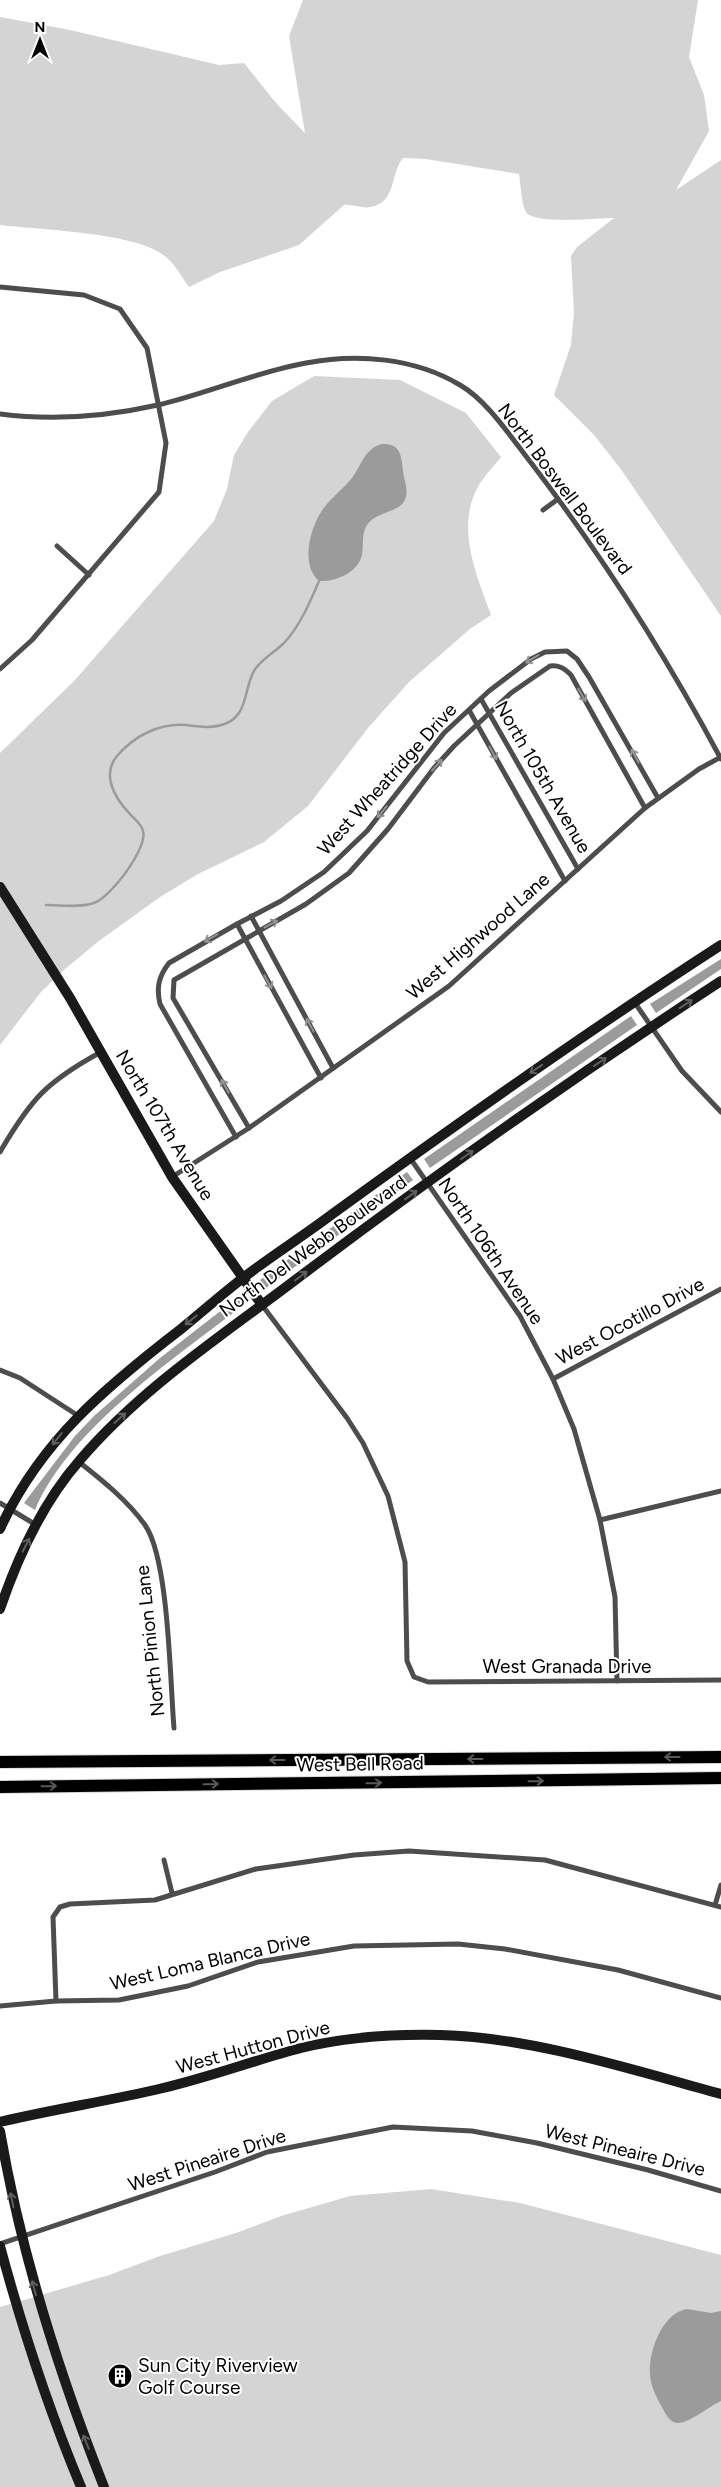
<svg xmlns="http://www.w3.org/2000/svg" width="721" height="2487" viewBox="0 0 721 2487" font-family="Figtree,sans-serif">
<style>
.green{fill:#d4d4d4}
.water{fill:#9b9b9b}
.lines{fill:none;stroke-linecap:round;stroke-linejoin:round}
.stream{stroke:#9b9b9b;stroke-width:2.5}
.primary-casing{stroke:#dbdbdb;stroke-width:14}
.street{stroke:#4d4d4d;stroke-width:5}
.secondary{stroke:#1a1a1a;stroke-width:10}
.primary{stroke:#000;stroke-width:12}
.oneway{stroke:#949494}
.oneway2{stroke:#5f5f5f}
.oneway3{stroke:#595959}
.labels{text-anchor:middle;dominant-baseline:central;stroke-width:4;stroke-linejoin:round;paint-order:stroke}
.street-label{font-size:19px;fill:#000;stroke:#fff}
.poi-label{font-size:19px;fill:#000;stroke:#fff;text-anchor:start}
</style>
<rect width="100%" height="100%" fill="#fff"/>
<g class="green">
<path d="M303 0H698L689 57 704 95 709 131 676 190 721 160V616L620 468 594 435 554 395 571 345 574 313 571 256 577 247 614 218C598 218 534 225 526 212 521 203 521 185 519 174L426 159 403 158C390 173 397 202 371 207 363 209 352 204 344 205L299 245 220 272 189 287C181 276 174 262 162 254 130 232 41 230 0 225V17L70 30 219 65 244 63 276 103 305 133 289 36Z"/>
<path d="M314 376 400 380 466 413 501 457C494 466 485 475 479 485 455 526 476 574 491 615L470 629 409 682 368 728 308 806 264 842 198 874 160 897 99 941 65 969 41 992 0 1045V753L75 680 214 521 227 489 234 455 248 432 272 401Z"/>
<path d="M431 2189 520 2203 721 2255V2487H0V2307L109 2275 160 2256 236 2233 281 2216 350 2196Z"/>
</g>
<g class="water">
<path d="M382 444C404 443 401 461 404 477 406 485 409 495 403 503 394 513 375 513 367 525 361 534 364 545 362 555 358 573 335 582 319 581 300 565 310 527 323 509 331 498 343 489 352 478 361 466 365 448 382 444Z"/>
<path d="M721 959V969L656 1013 650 1004Z"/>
<path d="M631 1016 637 1025 430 1168 424 1159Z"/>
<path d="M407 1172 413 1180 266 1288 260 1280Z"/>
<path d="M241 1295 246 1303C177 1357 70 1427 35 1510L24 1503 75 1436 94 1416 160 1358Z"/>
<path d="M687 2309 711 2313 721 2311V2401C710 2406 688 2424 677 2423 669 2422 665 2413 662 2407 656 2397 651 2386 650 2375 648 2352 662 2313 687 2309Z"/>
</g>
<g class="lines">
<path class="stream" d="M46 905C61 905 79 908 94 903 111 897 148 848 143 831 141 823 134 819 129 813 115 798 101 775 117 756 134 736 159 723 186 725 201 727 213 729 227 723 248 714 244 688 254 671 260 660 275 652 284 643 300 626 310 602 319 581"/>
<defs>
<g id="primary">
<path d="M0 1762 721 1757"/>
<path d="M0 1787 721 1778"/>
</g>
</defs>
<use href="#primary" class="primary-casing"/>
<g class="street">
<path d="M0 287 84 295 120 309 147 348 166 443 159 492 32 640 0 669"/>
<path d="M0 414C54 421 104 417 158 405 208 393 256 372 306 363 357 353 415 358 460 385 488 401 512 439 532 464 603 557 666 656 721 759"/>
<path d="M543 510 558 499"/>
<path d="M57 546 89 575"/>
<path d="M481 699 578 869"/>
<path d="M469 710 565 881"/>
<path d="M251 916 333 1068"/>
<path d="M237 924 321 1078"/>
<path d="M635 1003 682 1071 721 1112"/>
<path d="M249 1128 173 998 174 980 306 904 349 873 388 829 434 768 454 746 511 693 550 666C559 665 564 668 571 675L645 808"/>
<path d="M236 1137 160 1004C156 987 159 976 169 963L237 924 281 901 324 872 367 831 444 733 489 691 531 659 545 652 567 651 577 659 589 677 658 798"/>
<path d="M0 1152C31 1099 46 1082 101 1052"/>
<path d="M410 1158 520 1316 553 1379 574 1429 600 1520 615 1597 617 1681"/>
<path d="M172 1177 249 1128 449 986 645 808 699 769 721 757"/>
<path d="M262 1305 347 1418 363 1443 388 1496 405 1562 407 1661 414 1677 428 1682 721 1680"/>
<path d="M0 1370 20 1378 77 1415"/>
<path d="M553 1379 721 1289"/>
<path d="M79 1462C102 1480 128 1501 145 1525 169 1559 170 1682 174 1728"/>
<path d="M0 1503 36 1525"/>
<path d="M600 1520 721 1491"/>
<path d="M164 1860 172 1893"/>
<path d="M715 1905 721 1885"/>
<path d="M56 2001 53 1917 60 1907 70 1904 155 1900 256 1869 354 1855 409 1851 545 1860 721 1907"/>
<path d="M0 2006 56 2001 119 2000 188 1986 258 1962 354 1946 458 1944 505 1949 618 1970 721 1998"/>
<path d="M0 2244 215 2172 267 2152 393 2127 472 2131 537 2143 648 2170 721 2191"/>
</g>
<g class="secondary">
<path d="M0 887 70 998 172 1177 262 1305"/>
<path d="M0 1529C40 1441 107 1386 181 1329 202 1312 222 1294 243 1278 271 1256 302 1237 331 1215 459 1122 588 1031 721 945"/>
<path d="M0 1609C18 1556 43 1502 80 1460 140 1390 217 1339 290 1284 430 1178 574 1077 721 981"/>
<path d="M0 2122C54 2109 109 2101 163 2088 210 2077 255 2060 301 2048 346 2037 394 2034 440 2035 531 2037 633 2070 721 2094"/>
<path d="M0 2131C21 2254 58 2371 104 2487"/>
<path d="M0 2246C22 2328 48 2408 81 2487"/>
</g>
<use href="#primary" class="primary"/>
</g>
<defs><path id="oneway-shaft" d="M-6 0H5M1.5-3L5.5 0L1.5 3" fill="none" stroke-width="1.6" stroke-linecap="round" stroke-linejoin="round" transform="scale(1.25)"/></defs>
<g class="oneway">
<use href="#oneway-shaft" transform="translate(532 659) rotate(149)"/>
<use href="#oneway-shaft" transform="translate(582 695) rotate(60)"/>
<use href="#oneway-shaft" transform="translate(493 753) rotate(61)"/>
<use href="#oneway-shaft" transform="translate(635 756) rotate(-119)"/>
<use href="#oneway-shaft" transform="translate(437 765) rotate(-48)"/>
<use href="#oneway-shaft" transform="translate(382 812) rotate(129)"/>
<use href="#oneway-shaft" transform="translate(271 924) rotate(-29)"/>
<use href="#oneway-shaft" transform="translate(211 938) rotate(150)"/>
<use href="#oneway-shaft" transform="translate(268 982) rotate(61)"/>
<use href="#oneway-shaft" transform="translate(310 1025) rotate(-119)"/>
<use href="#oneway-shaft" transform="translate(225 1086) rotate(-120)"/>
</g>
<g class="oneway2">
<use href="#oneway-shaft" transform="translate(686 1004) rotate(-33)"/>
<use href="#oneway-shaft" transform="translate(600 1062) rotate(-34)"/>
<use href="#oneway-shaft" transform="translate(536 1069) rotate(146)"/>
<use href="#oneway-shaft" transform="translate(467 1155) rotate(-35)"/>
<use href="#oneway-shaft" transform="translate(411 1195) rotate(-36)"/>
<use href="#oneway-shaft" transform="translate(301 1276) rotate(-37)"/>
<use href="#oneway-shaft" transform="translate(191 1320) rotate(141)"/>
<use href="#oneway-shaft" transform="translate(120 1418) rotate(-42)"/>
<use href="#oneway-shaft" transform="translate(57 1439) rotate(129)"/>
<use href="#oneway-shaft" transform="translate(26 1545) rotate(-63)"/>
<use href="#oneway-shaft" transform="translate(12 2200) rotate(-102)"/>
<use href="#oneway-shaft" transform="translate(34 2288) rotate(-105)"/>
<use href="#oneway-shaft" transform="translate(86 2442) rotate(-112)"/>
</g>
<g class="oneway3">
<use href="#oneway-shaft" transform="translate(672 1757) rotate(180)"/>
<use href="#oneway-shaft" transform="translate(475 1759) rotate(180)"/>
<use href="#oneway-shaft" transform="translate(277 1760) rotate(180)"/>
<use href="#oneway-shaft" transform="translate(536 1781) rotate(-1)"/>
<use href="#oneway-shaft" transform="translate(374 1783) rotate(-1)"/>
<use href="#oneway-shaft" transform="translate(211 1784) rotate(-1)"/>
<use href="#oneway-shaft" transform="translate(49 1786) rotate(-1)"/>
</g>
<defs>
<symbol id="building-disc" viewBox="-11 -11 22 22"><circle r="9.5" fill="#000" stroke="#fff"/><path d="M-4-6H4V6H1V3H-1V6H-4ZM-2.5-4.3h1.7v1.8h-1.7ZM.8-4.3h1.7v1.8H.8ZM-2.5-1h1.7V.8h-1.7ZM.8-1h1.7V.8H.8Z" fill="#fff"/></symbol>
</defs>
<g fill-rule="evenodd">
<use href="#building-disc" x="106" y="2362" width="28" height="28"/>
</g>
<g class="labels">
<g class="street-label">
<text transform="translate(565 489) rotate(53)">North Boswell Boulevard</text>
<text transform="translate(543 777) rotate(60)">North 105th Avenue</text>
<text transform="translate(387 779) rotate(-48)">West Wheatridge Drive</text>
<text transform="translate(478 936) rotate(-41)">West Highwood Lane</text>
<text transform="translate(165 1125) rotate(59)">North 107th Avenue</text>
<text transform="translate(313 1246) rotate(-36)">North Del Webb Boulevard</text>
<text transform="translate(491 1251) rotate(56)">North 106th Avenue</text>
<text transform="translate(630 1321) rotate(-28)">West Ocotillo Drive</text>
<text transform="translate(150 1641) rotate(-96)">North Pinion Lane</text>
<text x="567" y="1666">West Granada Drive</text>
<text transform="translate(360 1764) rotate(-1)">West Bell Road</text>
<text transform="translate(210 1961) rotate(-13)">West Loma Blanca Drive</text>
<text transform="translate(253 2047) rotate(-15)">West Hutton Drive</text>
<text transform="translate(625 2150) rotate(14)">West Pineaire Drive</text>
<text transform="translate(207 2160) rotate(-18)">West Pineaire Drive</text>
</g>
<g class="poi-label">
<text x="138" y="2365">Sun City Riverview<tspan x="138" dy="22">Golf Course</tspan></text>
</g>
</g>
<g transform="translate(40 40)" stroke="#ffffff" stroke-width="4" paint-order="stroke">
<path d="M0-4L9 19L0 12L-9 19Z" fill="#000000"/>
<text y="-8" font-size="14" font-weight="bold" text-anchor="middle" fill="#000000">N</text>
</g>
</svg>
